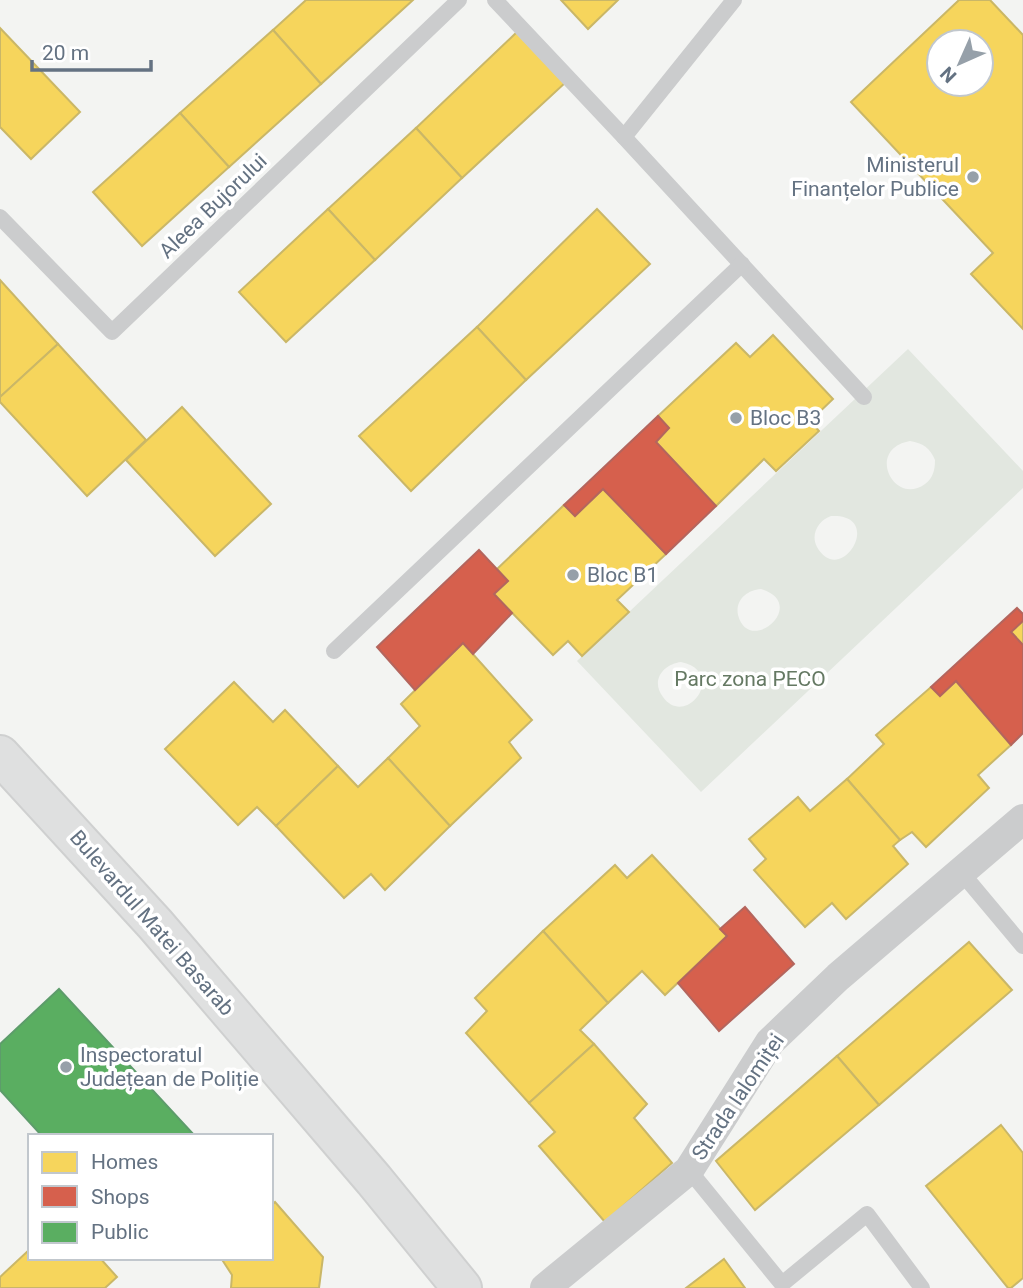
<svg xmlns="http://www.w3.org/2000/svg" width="1023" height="1288" viewBox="0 0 1023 1288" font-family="Roboto,sans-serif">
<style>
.green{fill:#e2e7e0;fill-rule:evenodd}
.homes{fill:#f6d55c;stroke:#cab767;stroke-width:2;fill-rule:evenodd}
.shops{fill:#d6604d;stroke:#b4655d;stroke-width:2}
.public{fill:#5aae61;stroke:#5d9c6b;stroke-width:2}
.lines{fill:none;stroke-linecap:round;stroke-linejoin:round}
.primary-casing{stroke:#cfd0d0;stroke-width:42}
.service{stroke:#cbcccd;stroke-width:16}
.minor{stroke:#cbcccd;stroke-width:30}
.primary{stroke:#dfe0e0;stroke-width:38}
.poi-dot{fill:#96a0a9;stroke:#fff;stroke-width:2.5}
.labels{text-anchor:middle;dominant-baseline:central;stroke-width:7;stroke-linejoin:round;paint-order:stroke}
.poi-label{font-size:21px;fill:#647282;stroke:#fff;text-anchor:start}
.street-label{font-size:21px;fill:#647282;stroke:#fff}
.park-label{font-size:21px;fill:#657963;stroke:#fff}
</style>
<rect width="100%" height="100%" fill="#f3f4f2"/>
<path class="green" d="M908 349 1023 471V488L701 792 577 661ZM910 441C923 443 930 448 935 460 935 470 933 478 925 484 894 507 865 449 910 441ZM831 516C886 513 841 589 817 547 810 534 819 520 831 516ZM761 589C810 604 749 657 738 615 735 600 747 590 761 589ZM681 662C728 672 686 729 663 697 650 680 664 664 681 662Z"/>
<g class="homes">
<path d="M306 0H413L321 84 273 30Z"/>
<path d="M561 0H618L588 29Z"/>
<path d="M959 0H990L1023 35V329L971 274 993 253 851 102ZM939 42H981V84H939Z"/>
<path d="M0 28 80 112 31 159 0 127Z"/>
<path d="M273 30 321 84 229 167 180 113Z"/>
<path d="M518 31 566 82 462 178 416 128Z"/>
<path d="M180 113 229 167 142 246 93 192Z"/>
<path d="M416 128 462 178 375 260 328 209Z"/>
<path d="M328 209 375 260 286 342 239 292Z"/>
<path d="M597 209 650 264 526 380 477 327Z"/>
<path d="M0 280 58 344 0 397Z"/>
<path d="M477 327 526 380 411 491 359 436Z"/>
<path d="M773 335 833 399 810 421 819 431 776 471 764 459 716 506 656 442 669 428 658 416 736 343 750 357Z"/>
<path d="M58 344 146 440 87 496 0 402V397Z"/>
<path d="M182 407 271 504 215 556 126 460Z"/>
<path d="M603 489 666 554 617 600 629 612 582 656 568 641 553 655 494 594 508 581 497 569 564 505 575 516Z"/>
<path d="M1023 621V645L1011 632Z"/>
<path d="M463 643 532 720 509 742 521 758 450 826 388 758 420 726 401 704Z"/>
<path d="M956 681 1011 745 978 775 989 788 926 847 912 832 900 840 847 779 884 744 876 735 931 687 940 696Z"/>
<path d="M234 682 273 722 285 710 338 766 276 826 257 807 238 825 165 749Z"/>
<path d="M388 758 450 826 385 890 371 874 344 898 276 826 338 766 358 787Z"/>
<path d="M847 779 900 840 893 846 908 864 846 919 832 903 805 927 754 870 766 859 749 839 798 797 810 811Z"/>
<path d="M652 855 727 936 665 995 642 971 608 1003 543 931 615 865 627 878Z"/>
<path d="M543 931 608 1003 580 1030 594 1044 529 1103 466 1033 487 1011 475 998Z"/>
<path d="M969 942 1012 990 879 1105 837 1056Z"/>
<path d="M594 1044 647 1104 634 1118 672 1163 605 1222 539 1146 555 1132 529 1103Z"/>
<path d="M837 1056 879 1105 755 1210 716 1161Z"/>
<path d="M1001 1125 1023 1153V1278L1011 1288H1008L926 1186Z"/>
<path d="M275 1202 323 1257 319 1288H231L232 1275 221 1258H271V1206Z"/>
<path d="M30 1249V1258H100L117 1277 105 1288H0V1277Z"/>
<path d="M724 1259 745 1288H686Z"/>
</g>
<g class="shops">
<path d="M658 416 669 428 656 442 716 506 666 554 603 489 575 516 564 505Z"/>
<path d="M479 550 508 581 494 594 512 613 473 654 463 643 415 690 377 647Z"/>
<path d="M1017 608 1023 614V621L1011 632 1023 645V733L1011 745 956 681 940 696 931 687Z"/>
<path d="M745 907 794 964 719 1031 678 983 727 936 720 929Z"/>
</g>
<path class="public" d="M59 989 195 1136H42L0 1090V1044Z"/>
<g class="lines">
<defs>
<path id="primary" d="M0 755 155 924 374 1180 462 1288"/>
</defs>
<use href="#primary" class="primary-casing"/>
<g class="service">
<path d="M495 0 624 137 864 397"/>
<path d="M624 137 734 0"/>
<path d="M0 217 112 332 459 0"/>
<path d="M334 651 742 264"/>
<path d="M961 872 1023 946"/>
<path d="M689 1170 782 1284 867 1214 922 1288"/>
</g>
<path class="minor" d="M545 1288 689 1170 770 1042 838 977 1023 819"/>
<use href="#primary" class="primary"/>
</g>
<g class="poi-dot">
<circle cx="973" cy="177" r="7"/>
<circle cx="736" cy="418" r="7"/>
<circle cx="573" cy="575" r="7"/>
<circle cx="66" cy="1067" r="7"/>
</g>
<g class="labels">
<g class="poi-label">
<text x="959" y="165" text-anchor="end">Ministerul<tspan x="959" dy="24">Finanțelor Publice</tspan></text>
<text x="750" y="418">Bloc B3</text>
<text x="587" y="575">Bloc B1</text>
<text x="80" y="1055">Inspectoratul<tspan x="80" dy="24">Județean de Poliție</tspan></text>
</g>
<g class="street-label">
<text transform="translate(213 206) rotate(-44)">Aleea Bujorului</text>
<text transform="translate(152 923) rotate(49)">Bulevardul Matei Basarab</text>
<text transform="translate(738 1097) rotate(-56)">Strada Ialomiței</text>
</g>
<g class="park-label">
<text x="750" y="679">Parc zona PECO</text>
</g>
</g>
<rect x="28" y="1134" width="245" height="126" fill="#ffffff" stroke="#c1c7cd" stroke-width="2"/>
<rect x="42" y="1152" width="35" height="21" fill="#f6d55c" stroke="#c1c7cd" stroke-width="2"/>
<text x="91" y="1169" font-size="21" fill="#647282">Homes</text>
<rect x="42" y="1186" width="35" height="21" fill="#d6604d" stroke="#c1c7cd" stroke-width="2"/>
<text x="91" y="1204" font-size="21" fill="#647282">Shops</text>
<rect x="42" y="1222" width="35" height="21" fill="#5aae61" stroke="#c1c7cd" stroke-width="2"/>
<text x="91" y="1239" font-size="21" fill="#647282">Public</text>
<g transform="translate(960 63) rotate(225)"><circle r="33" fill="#ffffff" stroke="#c1c7cd" stroke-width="2"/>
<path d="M0-5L12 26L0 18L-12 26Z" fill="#96a0a9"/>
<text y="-10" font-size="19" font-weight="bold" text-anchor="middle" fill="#647282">N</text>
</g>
<path d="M32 60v10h119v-10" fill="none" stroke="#647282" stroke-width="3.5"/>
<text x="42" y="60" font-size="21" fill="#647282" stroke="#ffffff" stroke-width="5" paint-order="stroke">20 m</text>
</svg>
